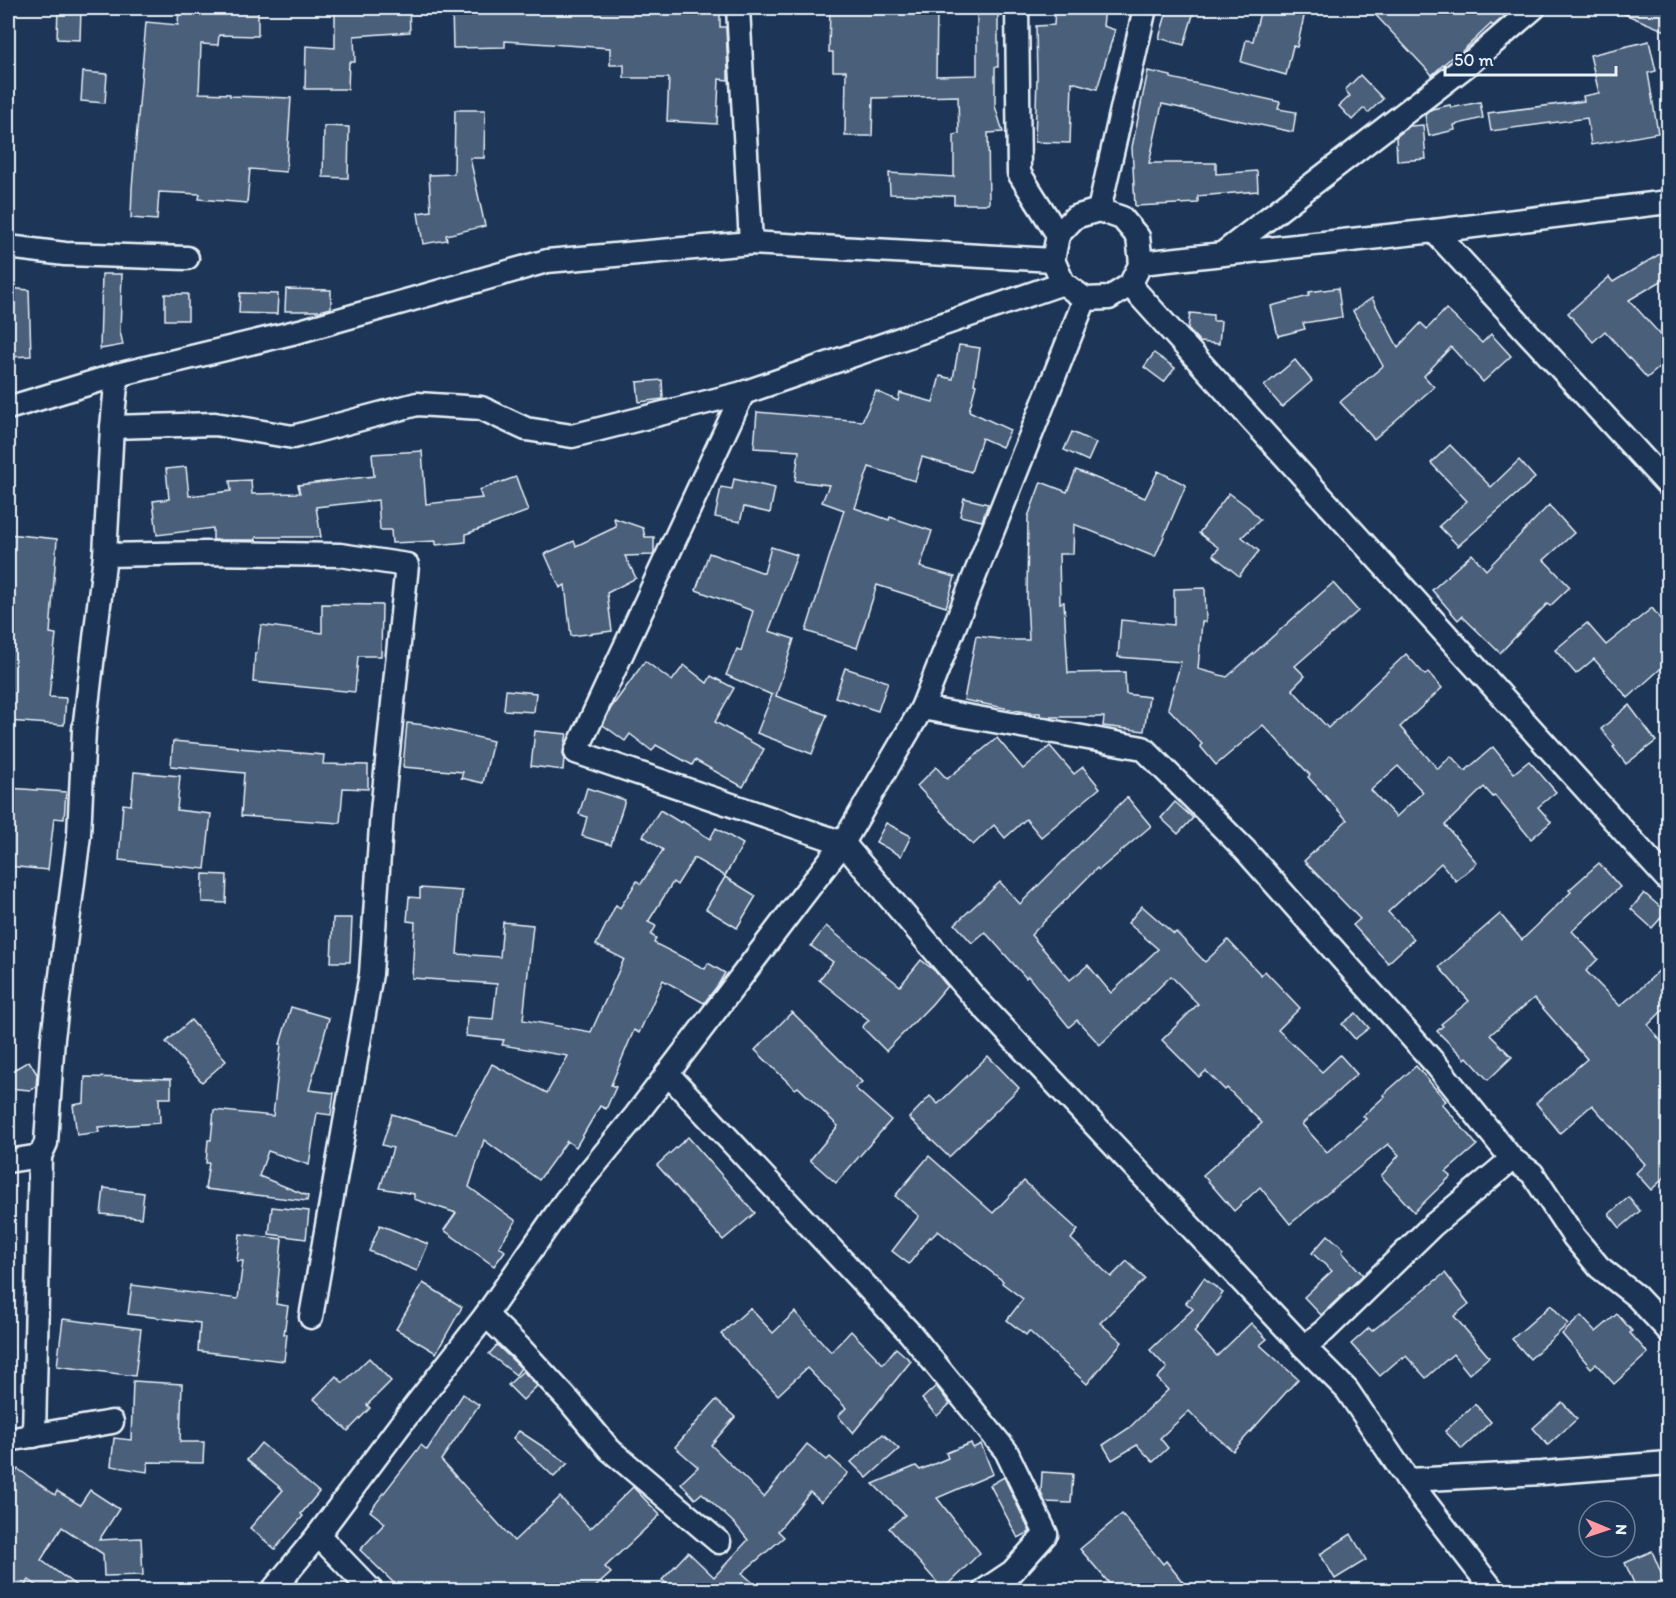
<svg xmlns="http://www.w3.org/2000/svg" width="1676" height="1598" viewBox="0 0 1676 1598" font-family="Itim,sans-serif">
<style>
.building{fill:#495e7a;stroke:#e8f1f8;stroke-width:1.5;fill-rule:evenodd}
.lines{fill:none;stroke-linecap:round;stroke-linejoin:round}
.street-casing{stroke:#e8f1f8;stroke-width:27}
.street{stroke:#1d3557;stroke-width:22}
</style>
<rect width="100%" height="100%" fill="#1d3557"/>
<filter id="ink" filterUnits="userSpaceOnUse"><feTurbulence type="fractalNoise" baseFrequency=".0167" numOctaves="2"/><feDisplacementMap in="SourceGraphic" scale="12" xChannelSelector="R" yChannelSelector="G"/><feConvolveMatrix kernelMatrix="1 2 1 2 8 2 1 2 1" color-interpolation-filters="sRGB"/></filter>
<g filter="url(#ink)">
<g class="building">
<path d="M58 8H81L80 40 57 39Z"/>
<path d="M179 8H258V36L219 35 218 45 201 44 199 93 230 94V96L291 98 286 172 250 169 247 203 199 199 200 194 159 192 157 220 131 218 132 188 146 22 178 25Z"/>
<path d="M335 8H409L410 32 354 36 355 62H349L348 89H305L306 46 335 48Z"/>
<path d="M452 8H535L561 10 562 8H720V27H726L728 72V80L719 79 717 124 667 121 669 78H624V65H610V48L505 41V47L453 48Z"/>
<path d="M830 8H937L936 76 977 75V8H998V67H995V106L1003 132 988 133 989 204H954V196L890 194 889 173 954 177V135L959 134 958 96 873 98 872 136H845L846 71H833V52H829Z"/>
<path d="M1055 8H1105L1103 26 1115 30 1097 89 1072 82 1070 143 1035 142 1037 77 1036 26 1054 25Z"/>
<path d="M1168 8H1195L1184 45 1159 38Z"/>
<path d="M1261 8H1306L1297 47 1293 46 1286 75 1241 62 1246 40 1253 41Z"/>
<path d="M1369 8H1514L1493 26 1491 24 1458 55 1456 57 1454 55 1432 75Z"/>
<path d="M1610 8H1668V32Z"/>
<path d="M1649 41 1656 71 1648 73 1658 133 1591 145 1587 118 1491 131 1488 113 1584 101 1583 96 1599 93 1590 55Z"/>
<path d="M1148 71 1171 76V78L1280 102 1278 109 1296 112 1293 132 1162 104 1149 163H1216V174L1257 171 1258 191 1198 196V203L1135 206 1132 147Z"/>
<path d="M83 72 107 74 105 103 81 101Z"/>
<path d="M1360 75 1383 99 1368 113 1364 108 1352 120 1339 106 1350 96 1345 90Z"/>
<path d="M1480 102 1483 118 1454 125 1455 130 1429 136 1425 115 1432 109 1450 105 1451 108Z"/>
<path d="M455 110H485L484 158H470L485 226 446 235 447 240 423 244 418 213 431 211 429 175 454 174Z"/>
<path d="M1423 125 1426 159 1397 161 1396 137 1410 126Z"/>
<path d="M324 126 349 127 348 178 323 177Z"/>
<path d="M1668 249V277L1629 300 1668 343V360L1647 378 1605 331 1593 342 1568 313 1609 277 1613 282Z"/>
<path d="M102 274H122L120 331 123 345 100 349Z"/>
<path d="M8 288 29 290 31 356 8 357Z"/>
<path d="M1338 288 1342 317 1303 323 1305 329 1278 336 1271 306 1309 296V292Z"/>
<path d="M286 289 331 290V308L320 311H285Z"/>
<path d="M240 293 278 294 277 314 239 313Z"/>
<rect x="165" y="294" width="23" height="26"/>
<path d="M1372 298 1398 347 1421 323 1427 329 1446 309 1482 343 1491 334 1511 356 1483 382 1451 347 1424 376 1434 387 1374 439 1340 402 1383 366 1353 311Z"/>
<path d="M1190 313 1213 315V321H1221L1219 344 1200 342 1188 329Z"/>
<path d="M959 345 980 348 974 384 976 385 969 411 1010 430 1002 447 982 438 971 472 922 457 915 481 869 467 855 508 889 520 890 517 932 531 920 567 955 577 946 607 877 585 857 648 806 631 844 510 822 502 829 485 795 481 799 451 754 448 757 412 862 421 876 391 898 401 900 393 933 402 940 376 953 379Z"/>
<path d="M1154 353 1175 368 1164 382 1144 367Z"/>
<path d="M1295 360 1312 381 1282 407 1264 386Z"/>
<path d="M662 380 663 399 639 402 637 382Z"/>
<path d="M1072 432 1096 443 1088 461 1064 450Z"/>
<path d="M1450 445 1491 487 1519 460 1535 478 1458 546 1439 526 1467 501 1431 463Z"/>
<path d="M422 451 426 504 482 498 479 490 516 477 528 511 466 534V542L436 545V541L392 543 391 530H380L378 500 316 507 321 537H256V540H213V528L157 535 153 501 169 499 166 469 186 467 189 496 231 491 230 481 251 480 252 494 300 493 298 485 374 476 372 454Z"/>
<path d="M1076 470 1145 498 1158 471 1186 485 1155 557 1074 524 1073 554H1059L1060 603 1064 602 1068 673 1125 672 1126 694 1149 697 1144 731 1103 726 1104 717H1050L1040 716V713H1030L964 700 976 636 1008 640H1029L1027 599 1028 517 1041 482 1067 492Z"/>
<path d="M734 479 775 488 770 513 744 507 740 522 715 517 721 487 732 489Z"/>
<path d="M1229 493 1248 507 1260 520 1242 537 1259 551 1239 576 1213 555 1219 548 1199 533Z"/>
<path d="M964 498 988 504 982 521 960 516Z"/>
<path d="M1549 505 1574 533 1544 560 1570 587 1550 606 1547 604 1500 653 1462 616 1458 620 1432 590 1472 554 1486 570Z"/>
<path d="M614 518 643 528 645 537H654V553L653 555 625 556 636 578 607 593 612 631 571 636 565 585 560 588 545 554 574 541 576 546 616 527Z"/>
<path d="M8 534 57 539 50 633 56 634 49 697 66 698 64 725 8 721Z"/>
<path d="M771 547 797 555 769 631 794 639 776 696 827 715 812 754 757 733 772 695 726 675 737 649 741 651 753 611 696 590 709 553 764 573Z"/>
<path d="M1333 583 1358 611 1295 666 1305 676 1292 689 1328 728 1406 654 1425 675 1428 672 1442 688 1400 727 1438 769 1451 756 1465 771 1493 747 1514 773 1529 761 1556 792 1538 807 1551 822 1531 839 1495 796 1493 797 1484 787 1445 825 1477 863 1456 881 1441 863 1388 912 1414 939 1388 963 1353 925 1360 919 1304 861 1347 820 1308 777 1310 775 1263 725 1216 765 1200 746 1202 744 1168 708 1181 662 1118 657 1121 620 1174 625V589L1205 588 1206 622H1202L1198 669 1227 677ZM1398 766 1423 792 1396 817 1371 790Z"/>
<path d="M322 604 382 605 381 656H358L355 692 253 682 255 653H257L261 625 322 633Z"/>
<path d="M1652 608 1668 629V662L1628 698 1594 659 1576 674 1555 650 1587 623 1606 645Z"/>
<path d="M645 661 672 681 684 665 707 683 711 676 734 688 715 722 764 749 743 787 695 760 692 765 656 745 652 751 630 734 625 741 603 725 611 708Z"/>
<path d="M845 668 888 682 878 711 835 697Z"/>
<path d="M506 690 536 693 534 712 504 710Z"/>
<path d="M1629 705 1656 741 1626 764 1613 747 1615 746 1601 729Z"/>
<path d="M407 723 425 725 493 741 483 783 461 778 463 772 403 767Z"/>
<path d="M535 731 567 734 563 753 564 757 563 770 531 766Z"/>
<path d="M997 738 1023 769 1050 746 1074 774 1083 767 1100 788 1041 837 1026 819 1005 838 994 825 973 845 917 786 936 767 947 779Z"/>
<path d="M173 741 238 747V748L324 755 323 764 368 765V789L343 788 340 823 241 816 244 773 171 766Z"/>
<path d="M134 772 180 776 177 810 211 814 205 869 119 860 123 804 131 805Z"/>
<path d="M8 788 66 792 64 819 54 818 48 870 8 866Z"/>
<path d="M587 788 625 800 611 845 582 836 587 817 579 814Z"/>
<path d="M1127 797 1151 826 1099 870 1097 868 1031 935 1070 980 1088 965 1111 993 1158 949 1128 923 1142 906 1174 934 1176 932 1205 962 1228 940 1261 975 1265 971 1300 1008 1278 1030 1322 1072 1340 1055 1357 1074 1302 1124 1327 1152 1366 1119 1363 1116 1385 1096 1383 1095 1416 1066 1446 1101 1442 1104 1477 1145 1446 1172 1451 1176 1414 1212 1381 1176 1399 1155 1388 1144 1290 1224 1260 1187 1234 1211 1203 1175 1262 1123 1227 1088 1225 1090 1206 1071 1199 1077 1162 1040 1198 1004 1171 976 1100 1045 1077 1020 1069 1027 1028 976 1026 978 985 932 972 943 955 924 1000 882 1020 904Z"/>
<path d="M1175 802 1193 818 1178 834 1161 818Z"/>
<path d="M660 810 681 823 682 821 710 839 716 828 743 844 725 876 694 858 677 885 673 882 648 922 656 926 651 935 656 938 654 943 705 969 708 963 725 973 718 985 704 1003 663 980 639 1033 634 1030 611 1085 616 1087 606 1109 600 1106 576 1147 567 1141 539 1180 484 1140 469 1187 516 1221 499 1246 505 1251 494 1266 444 1230 456 1213 414 1199V1194L380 1188 393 1148 382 1145 392 1114 456 1134 492 1064 547 1093 568 1056 502 1045 504 1040 466 1036 467 1017 493 1019 497 984 412 978 415 922 407 921 409 897 420 898V888L462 891 457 954 500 957 503 922 533 925 523 1020 591 1032 624 959 596 945 616 905 620 908 637 881 641 884 663 850 643 836Z"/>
<path d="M886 823 911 836 901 856 876 842Z"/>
<path d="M1599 863 1620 887 1572 931 1598 959 1586 971 1620 1006 1640 989 1668 962V1005L1648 1025 1668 1050V1174L1651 1190 1636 1173 1645 1164 1592 1105 1560 1133 1536 1103 1587 1059 1534 998 1490 1035 1512 1057 1488 1080 1467 1057 1465 1059 1437 1031 1443 1026 1441 1024 1469 1001 1439 967 1500 914 1522 940 1571 892 1569 890Z"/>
<path d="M203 874 227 875 226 903 202 902Z"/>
<path d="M725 877 756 896 737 928 706 909Z"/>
<path d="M1644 893 1666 912 1652 928 1631 909Z"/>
<path d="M333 918H352L350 962H331Z"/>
<path d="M826 926 900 986 921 960 935 971 947 986 932 1004 886 1051 862 1027 869 1020 819 980 833 962 811 946Z"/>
<path d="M291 1007 329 1018 309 1090 334 1093 331 1115 317 1113 309 1165 268 1151 259 1176 308 1196 307 1201 205 1189 209 1163H206L208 1140H211L214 1110 273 1116 281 1044H280Z"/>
<path d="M792 1012 862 1082 855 1088 891 1120 836 1183 810 1160 838 1126 798 1087 795 1089 755 1050Z"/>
<path d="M1356 1013 1369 1028 1355 1039 1342 1024Z"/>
<path d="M191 1020 226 1061 202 1082 166 1042Z"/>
<path d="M988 1056 1019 1088 949 1157 909 1118 930 1096 938 1104Z"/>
<path d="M29 1061 37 1074 36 1087 30 1090 8 1088V1073Z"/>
<path d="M85 1077 171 1079V1098H159L160 1123 98 1127 99 1132 77 1135 73 1105 84 1103Z"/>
<path d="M688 1137 755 1213 723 1240 657 1165Z"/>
<path d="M929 1156 993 1213 1024 1181 1078 1230 1071 1239 1111 1277 1127 1261 1145 1279 1100 1323 1122 1342 1087 1384 1029 1331 1026 1335 1007 1320 1023 1299 1002 1283 1003 1281 938 1231 931 1238 930 1237 909 1264 892 1251 919 1216 895 1196Z"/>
<path d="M104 1188 144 1193 141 1218 101 1214Z"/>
<path d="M1629 1197 1640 1211 1620 1228 1609 1214Z"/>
<path d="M272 1207 309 1211 306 1239 269 1234Z"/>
<path d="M380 1225 428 1244 417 1271 369 1251Z"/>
<path d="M240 1234 282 1239 276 1304 288 1306 284 1334H287L284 1361 198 1351 200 1323 128 1314 132 1285 238 1299 243 1261H237Z"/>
<path d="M1328 1235 1344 1249 1342 1252 1363 1275 1321 1315 1304 1297 1332 1271 1312 1253Z"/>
<path d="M1445 1273 1469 1304 1454 1316 1489 1357 1469 1374 1453 1354 1426 1378 1406 1356 1403 1359 1402 1357 1380 1376 1351 1344 1369 1328 1372 1331Z"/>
<path d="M1204 1278 1223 1293 1194 1332 1217 1356 1251 1323 1267 1339 1260 1345 1298 1379 1233 1451 1212 1433 1211 1434 1189 1411 1160 1438 1168 1448 1153 1462 1137 1445 1112 1460 1103 1445 1129 1428 1168 1390 1157 1378 1167 1368 1150 1350 1193 1309 1186 1303Z"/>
<path d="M423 1283 462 1307 436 1353 396 1329Z"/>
<path d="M1551 1305 1568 1324 1530 1359 1512 1339Z"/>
<path d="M750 1308 773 1333 795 1312 831 1352 851 1331 883 1364 896 1348 911 1361 853 1433 838 1416 846 1408 807 1368 778 1395 721 1334Z"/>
<path d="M1617 1314 1632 1331 1630 1333 1648 1353 1614 1384 1596 1364 1591 1368 1562 1334 1581 1316 1596 1332Z"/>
<path d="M63 1319 141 1329 135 1376 57 1366Z"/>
<path d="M497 1345 521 1368 516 1375 489 1354Z"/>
<path d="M369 1358 391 1381 367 1405 370 1408 348 1431 314 1399 336 1376 343 1383Z"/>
<path d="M523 1371 537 1386 523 1400 508 1385Z"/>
<path d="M133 1381 182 1384 180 1442H204L203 1463 148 1462 147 1472 111 1466 114 1438 131 1440Z"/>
<path d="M936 1386 950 1404 937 1416 922 1399Z"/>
<path d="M463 1394 479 1405 441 1460 514 1541 560 1497 590 1529 633 1487 660 1515 605 1567 611 1573 592 1590H401L360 1550 385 1523 370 1511 421 1445 427 1450Z"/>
<path d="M716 1400 735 1417 711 1445 764 1497 807 1444 827 1460 830 1457 848 1473 821 1502 810 1492 778 1531 784 1537 742 1573 761 1590H674L662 1580 688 1552 714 1577 748 1540 735 1524 702 1493 695 1499 681 1483 698 1467 675 1447Z"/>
<path d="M1562 1402 1577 1419 1548 1445 1533 1428Z"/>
<path d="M1475 1404 1491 1422 1462 1449 1445 1431Z"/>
<path d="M519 1431 568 1463 554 1477 513 1438Z"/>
<path d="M883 1434 899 1449 867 1478 851 1462Z"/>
<path d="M261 1443 319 1492 301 1514 303 1516 275 1549 250 1528 283 1490 247 1460Z"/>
<path d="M971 1443 973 1448 981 1444 993 1474 937 1498 980 1553 943 1589 889 1528 905 1515 873 1484 916 1466 920 1470 948 1458 946 1453Z"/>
<path d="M18 1469 55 1495 57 1491 80 1505 90 1490 119 1509 99 1540 141 1538 143 1575 104 1576 103 1554 62 1527 41 1560 82 1590H43L29 1580 22 1590H8V1484Z"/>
<path d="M1042 1472 1073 1474 1071 1503 1045 1502 1041 1492Z"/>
<path d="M1004 1477 1030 1532 1018 1538 990 1485Z"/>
<path d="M1122 1514 1163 1564 1166 1561 1189 1590H1115L1080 1549Z"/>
<path d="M1351 1534 1366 1560 1335 1579 1320 1554Z"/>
<path d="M1652 1551 1668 1590H1637L1625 1563Z"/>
</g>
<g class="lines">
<defs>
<g id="street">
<path d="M738 8 751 243"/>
<path d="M1017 8 1019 173 1058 235"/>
<path d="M1099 210 1122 218 1138 237 1141 263 1130 285 1109 298 1085 299 1063 283 1053 260 1058 235 1075 217Z"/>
<path d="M1099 210 1145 8"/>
<path d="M1434 231 1668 485"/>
<path d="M8 247 65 254 187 258"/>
<path d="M1222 254 1471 62 1534 8"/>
<path d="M1141 263 1434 231 1668 202"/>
<path d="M1130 285 1668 880"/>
<path d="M743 393 1063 283"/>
<path d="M8 408 117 375 300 331 547 261 751 243 1053 260"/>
<path d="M112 427 215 424 293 437 417 404 481 408 526 429 572 436 743 393 576 752 843 843 975 998 1304 1347 1347 1390 1408 1480 1493 1590"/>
<path d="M105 555 205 553 340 555 407 565 382 811 371 974 311 1317"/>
<path d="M922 708 1143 748 1245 850 1438 1067 1512 1159 1532 1173 1574 1237 1599 1267 1636 1296 1668 1330"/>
<path d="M667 1073 910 1333 1006 1451 1046 1534 1012 1572 985 1590"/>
<path d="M8 1161 40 1156 46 1143 53 1038 79 835 84 730 105 555 112 427 117 375"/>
<path d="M486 1315 520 1348 570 1402 610 1450 719 1542"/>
<path d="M1304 1347 1324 1331 1432 1226 1512 1159"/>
<path d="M34 1436 40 1156"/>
<path d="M8 1440 112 1422"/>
<path d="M1408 1480 1542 1473 1668 1463"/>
<path d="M318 1535 371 1590"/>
<path d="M273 1590 318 1535 400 1425 486 1315 566 1200 636 1115 843 843 922 708 1085 299"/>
</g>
</defs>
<use href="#street" class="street-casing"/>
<use href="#street" class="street"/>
</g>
</g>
<rect width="1676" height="1598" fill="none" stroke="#1d3557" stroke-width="30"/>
<rect x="15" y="15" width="1646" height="1568" fill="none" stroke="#e8f1f8" stroke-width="2" filter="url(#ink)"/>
<g transform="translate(1607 1529) rotate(92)"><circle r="28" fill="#1d3557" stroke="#6e8097" stroke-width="1.5"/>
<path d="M0-4.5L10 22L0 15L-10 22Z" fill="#ff9aa2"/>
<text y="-9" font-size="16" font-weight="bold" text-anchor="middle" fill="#e8f1f8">N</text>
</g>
<path d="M1445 66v9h171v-9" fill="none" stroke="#e8f1f8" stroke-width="3"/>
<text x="1454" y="66" font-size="18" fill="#e8f1f8" stroke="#1d3557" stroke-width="4.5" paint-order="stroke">50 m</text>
</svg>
